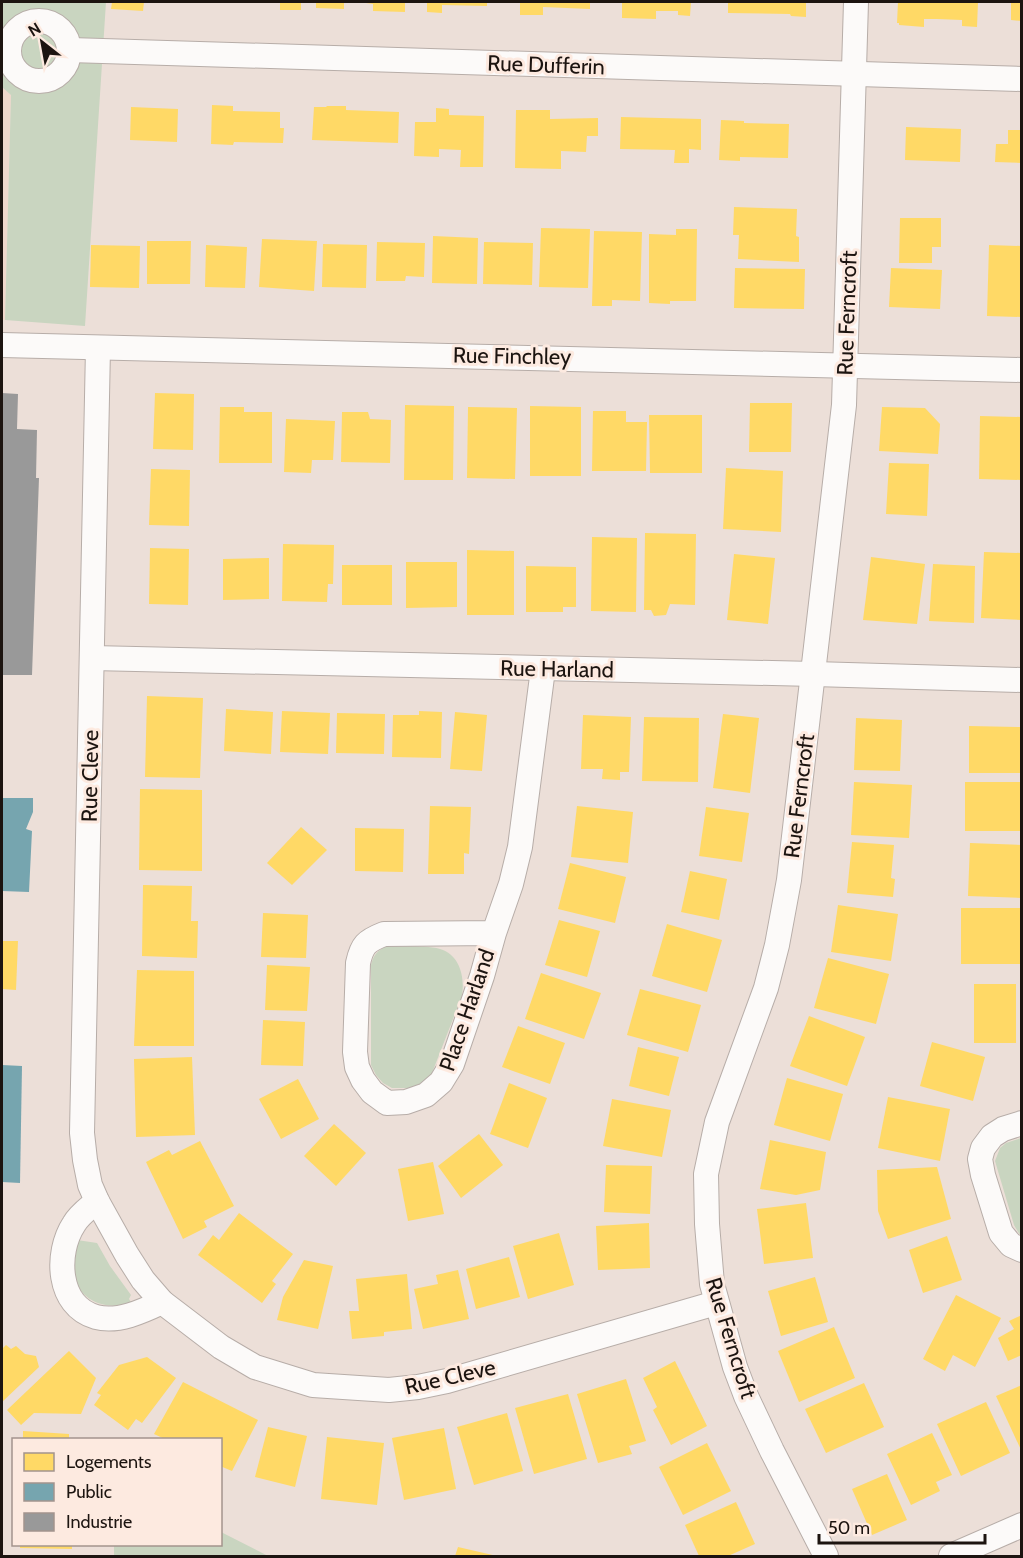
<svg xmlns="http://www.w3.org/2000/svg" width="1023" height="1558" viewBox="0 0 1023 1558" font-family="Cabin,sans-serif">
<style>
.built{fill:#efd8cc}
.green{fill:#c9d5c0}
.homes{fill:#ffd966}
.public{fill:#76a5af}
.industry{fill:#999}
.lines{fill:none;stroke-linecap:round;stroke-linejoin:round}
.minor-casing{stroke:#b7ada8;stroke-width:26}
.minor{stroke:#fcfaf9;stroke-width:24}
.labels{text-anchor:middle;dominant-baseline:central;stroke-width:6;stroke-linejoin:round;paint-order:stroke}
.street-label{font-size:22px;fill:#1c1410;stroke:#fdeae0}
</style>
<rect width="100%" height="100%" fill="#ecdfd8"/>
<path class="built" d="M2 87 11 95 5 320 2 319Z"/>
<g class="green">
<path d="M3 2H106L85 326 5 320 11 95 2 87V17L3 15Z"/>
<path d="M387 946C402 947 427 945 440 949 460 955 465 977 462 996L432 1073 420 1085 411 1088H392L383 1083 376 1075 371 1065V965C374 954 377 951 387 946Z"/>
<path d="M1021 1138H1022L1021 1236 1018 1232 1014 1225 995 1161 1000 1148 1006 1143Z"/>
<path d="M77 1240 97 1243 110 1266 131 1295 129 1299 131 1302C106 1313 74 1299 74 1269 73 1260 76 1250 77 1240Z"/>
<path d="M221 1532 268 1556H114V1545L220 1544Z"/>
</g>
<g class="homes">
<path d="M112 2H144L143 11 111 9Z"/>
<rect x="280" y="2" width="21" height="8"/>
<path d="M316 2H344V9L316 8Z"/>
<path d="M366 2H405V12L373 11V4L366 3Z"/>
<path d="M427 2H487V6L442 5V13L427 12Z"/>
<path d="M520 2H590V9L543 7V15H520Z"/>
<path d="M622 2H691L690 16 678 15V11H656V19L622 18Z"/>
<path d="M728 2H806V17L791 16 790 14 728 13Z"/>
<path d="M898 2H978L977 27 962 26V20L937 19H924V27L899 25V23H897Z"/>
<path d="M1011 2H1022V21L1011 20Z"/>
<path d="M212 105 233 106V111L280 112V128H284L283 143 234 142 233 145 211 144Z"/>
<path d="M327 106H346V110L399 112 398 143 312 140 314 107H326Z"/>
<path d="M131 107 178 109 177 142 130 140Z"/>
<path d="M436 108 449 109V115L484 116 483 167H460L461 150 439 149V157L414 156 415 122H436Z"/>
<path d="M516 110H550V119L598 118V136H587L586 152 561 151V169L515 168Z"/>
<path d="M621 117 701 119V150L689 149V163H674L675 150 620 149Z"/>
<path d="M721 120 744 121V123L789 124 788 158 740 157V161L719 160Z"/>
<path d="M906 127 961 129 960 162 905 160Z"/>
<path d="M1008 130H1022V163L995 162 996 144H1008Z"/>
<path d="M734 207 797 209 796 236 799 237V262L738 259 739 235H733Z"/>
<path d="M900 218H941V247H932V263H899Z"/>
<path d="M541 228 590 229 588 288 539 287Z"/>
<path d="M676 229H697L696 301H670V304L649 303V234L676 235Z"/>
<path d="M594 231 642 232 640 301 612 300V306H592Z"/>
<path d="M433 236 478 238 477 284 432 283Z"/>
<path d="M262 239 317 241 314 291 259 287Z"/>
<path d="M147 241H191L190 284H147Z"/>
<path d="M377 242 425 243 424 277 406 276 405 281H376Z"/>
<path d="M484 242 533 243 532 285 483 284Z"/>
<path d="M323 244 367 245 366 288 322 287Z"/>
<path d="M91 245 140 246 139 288 90 287Z"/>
<path d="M206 245 247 247 245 288 205 287Z"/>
<path d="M989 245 1022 246V317L987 316Z"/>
<path d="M735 268 805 269 804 309 734 308Z"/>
<path d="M891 268 942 270 940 309 889 307Z"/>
<path d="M155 393 194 394 193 450 153 449Z"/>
<path d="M750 403H792L791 452H749Z"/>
<path d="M405 405 454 406 453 480H404Z"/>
<path d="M530 406 581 407V476H530Z"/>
<path d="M220 407H244V412H272V463H219Z"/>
<path d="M468 407 517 408 515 479 467 478Z"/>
<path d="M882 407 925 408 940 424 938 454 879 451Z"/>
<path d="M593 411H626V422H647L646 471H592Z"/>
<path d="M342 412H368L370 419 391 420 390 463 341 462Z"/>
<path d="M649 415H702V473H650Z"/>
<path d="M980 416 1022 417V480L979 479Z"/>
<path d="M286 419 335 421 333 460H312L311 473 284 472Z"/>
<path d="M889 463 929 464 927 516 886 514Z"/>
<path d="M726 468 783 471 781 532 723 529Z"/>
<path d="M151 469 190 470 189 526 149 525Z"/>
<path d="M645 533 696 534 695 605 670 604 666 615 654 616 651 610H644Z"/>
<path d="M592 537 637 538 636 612 591 611Z"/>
<path d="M283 544 334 545 333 584H328L327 602 282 601Z"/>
<path d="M150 548 189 549 188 605 149 604Z"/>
<path d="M467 550 514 551V615H467Z"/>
<path d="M984 552 1022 553V620L981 618Z"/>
<path d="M734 554 775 558 768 624 727 620Z"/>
<path d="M871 557 925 564 917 624 863 620Z"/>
<path d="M269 558V599L223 600V559Z"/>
<path d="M406 562H457V607L406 608Z"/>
<path d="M933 564 975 566 974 623 929 621Z"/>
<rect x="342" y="565" width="50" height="40"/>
<path d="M526 566 576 567V607H563V612H526Z"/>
<path d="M147 696 203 698 200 778 145 777Z"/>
<path d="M226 709 273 712 271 754 224 751Z"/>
<path d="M282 711 330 713 328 754 280 752Z"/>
<path d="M419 711 442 712 441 758 392 757 393 715H419Z"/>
<path d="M455 712 487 715 482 771 450 769Z"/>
<path d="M337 713 385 714 384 754 336 753Z"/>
<path d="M723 714 759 718 750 793 713 788Z"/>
<path d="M583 715 631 717 629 772H620V780L602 779 603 769H581Z"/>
<path d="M644 717 699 718 698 782 642 781Z"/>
<path d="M856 718 902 720 900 771 854 770Z"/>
<path d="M969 726 1022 727V773H969Z"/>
<path d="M854 782 912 785 909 838 851 835Z"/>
<rect x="965" y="782" width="57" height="49"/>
<path d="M140 789 202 790V871L139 870Z"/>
<path d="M430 806 471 807 469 854 464 853V874H428Z"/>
<path d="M577 806 633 812 628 863 571 857Z"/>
<path d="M706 807 749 813 742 862 699 856Z"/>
<path d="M301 827 327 850 292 885 267 863Z"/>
<path d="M355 828 404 829 403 872 355 871Z"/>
<path d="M852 842 894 845 891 878 895 879 893 897 847 893Z"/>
<path d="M970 843 1022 845V898L968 896Z"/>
<path d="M570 863 626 877 615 923 558 909Z"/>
<path d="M690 871 727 879 719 920 681 912Z"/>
<path d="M143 885 192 886 191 921H198L197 958 142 956Z"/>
<path d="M838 905 898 914 891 961 831 952Z"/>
<rect x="961" y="908" width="61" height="56"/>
<path d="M263 913 308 915 306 958 261 957Z"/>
<path d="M559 920 600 931 587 977 545 965Z"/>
<path d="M667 924 722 940 707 992 652 976Z"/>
<path d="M2 941H18L16 990 2 989Z"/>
<path d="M828 958 889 974 876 1024 814 1008Z"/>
<path d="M267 965 310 967 307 1011 265 1010Z"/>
<path d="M137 970 194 971V1046H134Z"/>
<path d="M541 973 601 993 584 1039 525 1019Z"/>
<rect x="974" y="984" width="42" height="59"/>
<path d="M640 989 701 1005 688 1052 627 1035Z"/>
<path d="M809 1016 865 1037 847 1086 790 1066Z"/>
<path d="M263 1020 305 1022 303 1066 261 1065Z"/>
<path d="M518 1026 565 1043 550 1084 502 1067Z"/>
<path d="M932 1042 985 1057 973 1101 920 1086Z"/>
<path d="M638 1047 679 1057 669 1096 629 1086Z"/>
<path d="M192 1057 195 1135 136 1137 134 1059Z"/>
<path d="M787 1078 843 1094 830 1141 774 1125Z"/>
<path d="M298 1079 319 1119 281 1139 259 1099Z"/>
<path d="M509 1083 547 1098 528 1148 490 1134Z"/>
<path d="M888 1097 950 1109 940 1161 878 1148Z"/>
<path d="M612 1099 671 1110 662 1157 603 1146Z"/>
<path d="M334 1124 366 1153 336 1186 304 1156Z"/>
<path d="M479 1134 503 1165 461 1198 438 1166Z"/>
<path d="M770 1140 826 1152 820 1190 796 1195 760 1189Z"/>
<path d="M200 1141 234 1206 204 1221 207 1227 183 1239 146 1162 169 1150 172 1155Z"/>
<path d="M433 1162 444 1214 408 1221 398 1169Z"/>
<path d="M606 1165 652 1166 650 1214 604 1212Z"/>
<path d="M937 1167 951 1219 888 1239 878 1211 877 1170Z"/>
<path d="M806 1203 813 1258 764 1264 757 1209Z"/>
<path d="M239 1213 293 1254 272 1281 276 1284 262 1303 198 1255 213 1235 219 1240Z"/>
<path d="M649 1223 650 1268 598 1270 596 1226Z"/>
<path d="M559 1233 574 1285 528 1299 513 1246Z"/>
<path d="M947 1236 962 1280 923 1293 909 1250Z"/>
<path d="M509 1257 520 1297 476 1309 466 1269Z"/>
<path d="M304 1260 333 1266 318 1329 277 1320 283 1297Z"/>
<path d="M458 1270 469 1319 423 1329 414 1289 438 1284 436 1275Z"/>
<path d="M407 1274 412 1329 384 1332V1336L352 1339 349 1311H359L356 1279Z"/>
<path d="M815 1277 828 1322 781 1336 768 1291Z"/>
<path d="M956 1295 1001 1318 975 1367 953 1355 945 1371 923 1359Z"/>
<path d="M1022 1315V1355L1008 1361 998 1338 1014 1329 1009 1321Z"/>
<path d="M834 1327 855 1378 799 1402 778 1351Z"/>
<path d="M6 1345 11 1349 16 1346 25 1354 36 1356 39 1367 2 1402V1349Z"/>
<path d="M69 1351 96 1378 81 1414 34 1413 21 1425 7 1410Z"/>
<path d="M147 1357 176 1378 142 1423 136 1419 128 1430 94 1405 101 1395 97 1393 119 1365Z"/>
<path d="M675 1361 707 1426 671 1445 653 1410 657 1407 643 1378Z"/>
<path d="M626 1379 646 1441 629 1446 632 1454 598 1463 577 1394Z"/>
<path d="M183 1382 258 1420 232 1471 220 1466V1440H167L154 1434Z"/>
<path d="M864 1383 884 1427 826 1453 805 1409Z"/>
<path d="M1022 1385V1452L996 1396Z"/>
<path d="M568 1394 587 1459 534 1474 515 1408Z"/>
<path d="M986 1402 1010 1453 961 1476 937 1424Z"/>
<path d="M507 1413 523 1471 474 1485 457 1427Z"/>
<path d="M268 1427 307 1436 295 1487 255 1477Z"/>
<path d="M444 1428 456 1489 404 1500 392 1438Z"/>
<path d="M23 1431 69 1434V1440H23Z"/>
<path d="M932 1433 952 1475 936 1482 940 1491 911 1505 887 1454Z"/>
<path d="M327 1437 384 1443 377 1505 321 1499Z"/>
<path d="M707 1443 731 1491 683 1515 659 1467Z"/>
<path d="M887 1474 907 1520 872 1535 852 1489Z"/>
<path d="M736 1502 755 1544 728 1556H699L685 1525Z"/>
<path d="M20 1545H72V1549L20 1548Z"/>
<path d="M458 1547 497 1556H455Z"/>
</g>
<g class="public">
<path d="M2 796 3 798H33V812L26 829 32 831 29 892 2 891Z"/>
<path d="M2 1065 22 1066 20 1183 2 1182Z"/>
</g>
<path class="industry" d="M2 393 18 394 17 429 37 430 36 478H39L32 675H2Z"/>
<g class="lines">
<defs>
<g id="minor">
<circle cx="39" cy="51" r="30"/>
<path d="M70 50 1022 79"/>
<path d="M2 345 1022 370"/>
<path d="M98 348 82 1133 85 1160 90 1185 97 1201 127 1255 143 1280 162 1302 221 1347 255 1367 313 1385 389 1390 418 1387 447 1381 716 1303"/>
<path d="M92 658 814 674 1022 680"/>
<path d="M494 933 384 934C366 941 362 945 358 963L355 1052 357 1067 363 1080 372 1092 387 1103 406 1102 426 1095 441 1082 452 1064 482 976 494 933 511 884 520 847 543 669"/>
<path d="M1022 1123 1003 1129 992 1136 983 1148 980 1159 983 1175 1001 1233 1011 1245 1022 1250"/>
<path d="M97 1201C89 1208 79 1215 74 1224 55 1253 57 1306 96 1317 118 1323 143 1311 162 1302"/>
<path d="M826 1556 772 1451 746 1396 735 1367 712 1284 707 1224 706 1174 717 1122 766 988 777 945 789 880 844 405 856 2"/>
<path d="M951 1556 1022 1525"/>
</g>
</defs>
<use href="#minor" class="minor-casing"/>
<use href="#minor" class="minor"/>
</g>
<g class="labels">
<g class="street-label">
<text transform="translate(546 65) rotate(2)">Rue Dufferin</text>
<text transform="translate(847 313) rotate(-88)">Rue Ferncroft</text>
<text transform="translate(512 356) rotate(1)">Rue Finchley</text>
<text transform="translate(557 669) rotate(1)">Rue Harland</text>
<text transform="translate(90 776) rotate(-89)">Rue Cleve</text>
<text transform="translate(799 796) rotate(-83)">Rue Ferncroft</text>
<text transform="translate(467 1010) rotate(-71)">Place Harland</text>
<text transform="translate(731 1338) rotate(73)">Rue Ferncroft</text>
<text transform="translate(450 1377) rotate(-13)">Rue Cleve</text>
</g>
</g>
<rect width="1023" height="1558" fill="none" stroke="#1c1410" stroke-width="6"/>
<rect x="12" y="1438" width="210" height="108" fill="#fdeae0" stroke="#a3948d" stroke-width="1.5"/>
<rect x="24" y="1453" width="30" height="18" fill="#ffd966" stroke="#a3948d" stroke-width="1.5"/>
<text x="66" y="1468" font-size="18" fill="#1c1410">Logements</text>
<rect x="24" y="1483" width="30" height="18" fill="#76a5af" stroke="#a3948d" stroke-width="1.5"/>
<text x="66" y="1498" font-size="18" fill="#1c1410">Public</text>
<rect x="24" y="1513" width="30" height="18" fill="#999999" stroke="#a3948d" stroke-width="1.5"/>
<text x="66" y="1528" font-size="18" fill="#1c1410">Industrie</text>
<g transform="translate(42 42) rotate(329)" stroke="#fdeae0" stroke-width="4.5" paint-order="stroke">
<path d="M0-4.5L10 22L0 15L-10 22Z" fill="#1c1410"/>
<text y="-9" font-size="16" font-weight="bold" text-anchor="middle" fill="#1c1410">N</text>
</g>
<path d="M819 1534v9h166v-9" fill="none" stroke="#1c1410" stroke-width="3"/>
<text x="828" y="1534" font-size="18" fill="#1c1410" stroke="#fdeae0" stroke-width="4.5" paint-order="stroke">50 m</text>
</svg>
